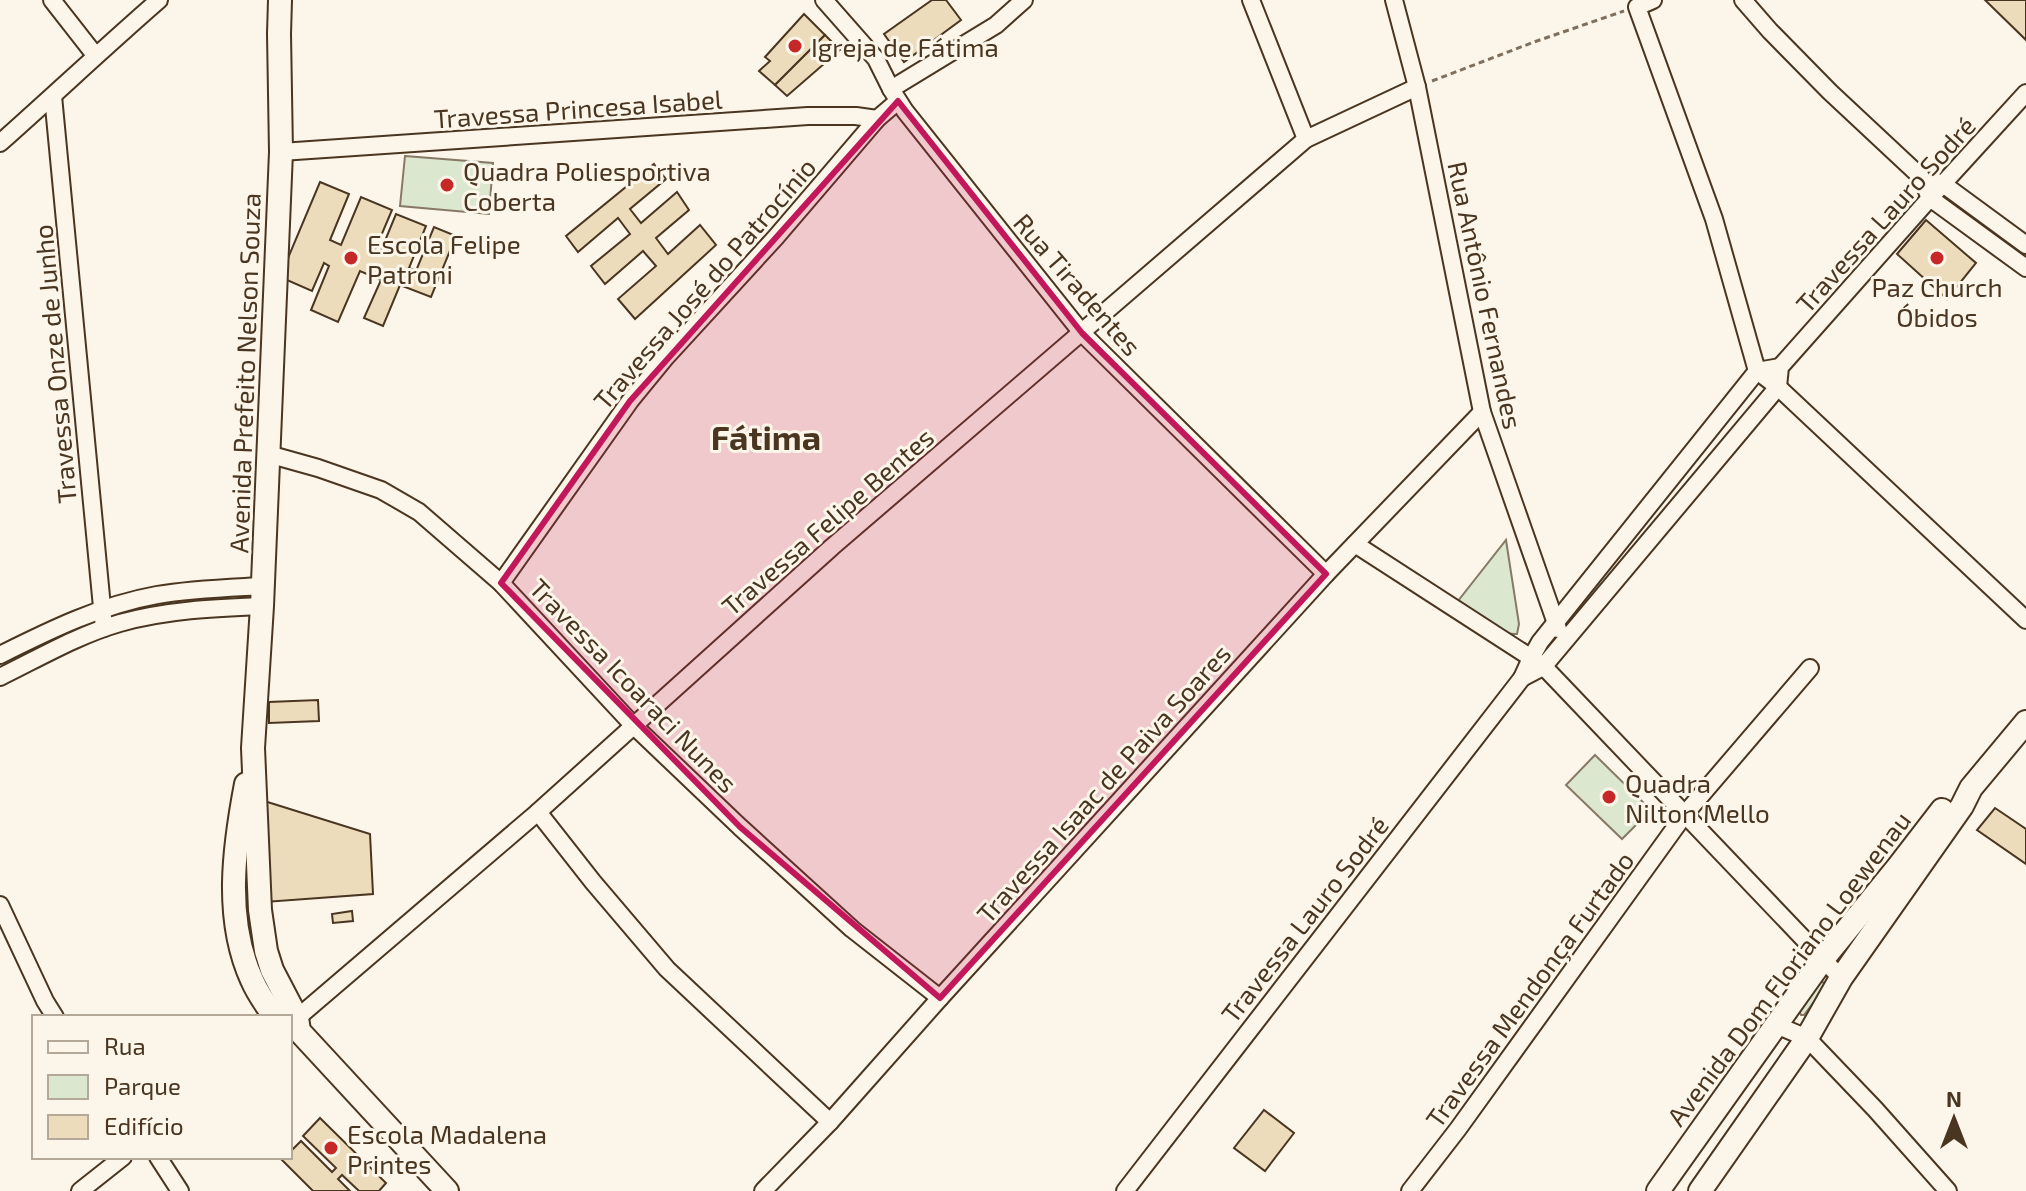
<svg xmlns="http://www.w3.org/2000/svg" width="2026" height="1191" viewBox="0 0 2026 1191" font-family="'Exo 2',sans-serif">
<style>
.green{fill:#dce7d0;stroke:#887966;stroke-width:2}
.building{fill:#ecdcbc;stroke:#4a3520;stroke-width:2}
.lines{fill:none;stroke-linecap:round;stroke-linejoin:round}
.street-casing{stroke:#4a3520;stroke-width:20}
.secondary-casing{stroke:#4a3520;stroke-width:26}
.path{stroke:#7f6f5c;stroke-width:3;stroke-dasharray:6 4;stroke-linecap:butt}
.street{stroke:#fbf6e9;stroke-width:16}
.secondary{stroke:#fbf6e9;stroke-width:22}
.marked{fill:#c2185b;fill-opacity:0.2;stroke:#c2185b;stroke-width:6;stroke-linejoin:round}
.poi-dot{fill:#c62828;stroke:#fbf6e9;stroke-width:3}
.labels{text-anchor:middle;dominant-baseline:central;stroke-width:6;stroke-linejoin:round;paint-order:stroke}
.poi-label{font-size:26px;fill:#4a3520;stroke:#fbf6e9;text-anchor:start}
.street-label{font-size:26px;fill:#4a3520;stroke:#fbf6e9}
.district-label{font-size:34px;font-weight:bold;fill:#4a3520;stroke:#fbf6e9}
</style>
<rect width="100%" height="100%" fill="#fbf6e9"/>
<g class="green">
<path d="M405 156 493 163 489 214 400 206Z"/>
<path d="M1506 540 1519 624 1517 634C1499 636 1473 611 1458 601Z"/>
<path d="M1595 755 1651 810 1622 839 1566 785Z"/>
<path d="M252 801 270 986 269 988H266L254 965 238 882Z"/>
<path d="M1821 980 1826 986 1804 1015H1801L1798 1008Z"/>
</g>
<g class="building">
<path d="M932 0H946L961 20 904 62 884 34Z"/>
<path d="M1985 0H2026V40Z"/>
<path d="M804 14 825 35 775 85 759 71 770 61 765 57Z"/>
<path d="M825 35 840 50 787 96 775 85Z"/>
<path d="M654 164 666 179 630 209 641 223 677 192 689 210 656 238 668 254 700 225 716 245 635 319 618 299 656 266 643 251 605 284 591 266 630 234 618 218 578 252 566 236Z"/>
<path d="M320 182 349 194 330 240 341 245 361 197 392 210 375 250 380 253 396 214 426 226 409 268 416 271 434 227 456 236 431 297 400 285 383 326 364 318 381 280 360 271 338 322 311 310 329 266 324 263 312 291 280 277Z"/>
<path d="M1926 220 1976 263 1947 299 1897 254Z"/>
<path d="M318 700 319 721 269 723V702Z"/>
<path d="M261 800 370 834 373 894 265 902Z"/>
<path d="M1995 808 2026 829V864L1977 830Z"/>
<path d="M352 911 353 921 333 923 332 914Z"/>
<path d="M1264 1110 1294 1133 1265 1171 1234 1148Z"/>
<path d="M320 1118 386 1183 379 1191H359L342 1175 338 1179 350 1191H313L282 1160 285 1157H290V1152L301 1141 332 1172 336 1168 303 1136Z"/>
</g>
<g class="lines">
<defs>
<g id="street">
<path d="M52 0 95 55"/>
<path d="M824 0 876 59 891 89 905 111 1082 333 1326 574"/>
<path d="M1251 0 1306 139"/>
<path d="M1394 0 1417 87 1482 412 1558 629"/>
<path d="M1653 0 1637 7 1714 219 1757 371 1778 387 2026 620"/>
<path d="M1743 0 1770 31 1830 92 1921 177 1930 198 2026 268"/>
<path d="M891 89 996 25 1024 0"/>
<path d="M53 96 104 628"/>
<path d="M0 143C53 96 105 47 159 0"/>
<path d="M281 152 808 116H856L877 119"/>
<path d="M1934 181 1943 184 2026 245"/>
<path d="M268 454 318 468 381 490 419 512 501 583 633 725 740 827 852 929 940 998"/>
<path d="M1355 544 1536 661 1548 671 1841 978"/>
<path d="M501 583 630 401 666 357 776 237 877 119 898 101"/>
<path d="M0 655C50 630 101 605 157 595 192 589 228 588 263 586"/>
<path d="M0 677C39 658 78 635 120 623 166 610 214 608 262 606"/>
<path d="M1522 678 1543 667 1778 387 1780 367 1930 198 2026 93"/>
<path d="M538 812 593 882 667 969 830 1122"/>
<path d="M0 905 45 1001 55 1017"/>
<path d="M290 1024 538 812 832 547 1306 139 1417 87"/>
<path d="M1776 1025 1807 1038 1875 1109 1948 1191"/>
<path d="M158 1157 180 1191"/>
<path d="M80 1191 123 1157"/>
<path d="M763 1191 830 1122 940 998 1326 574 1482 412"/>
<path d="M1125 1191 1522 678 1531 658 1540 642 1757 371 1780 367"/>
<path d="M1410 1191 1458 1129 1685 814 1810 668"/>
</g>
<g id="secondary">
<path d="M280 0 279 34 281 152 262 606 253 748 260 910 266 951 272 970 297 1018 299 1031 447 1191"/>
<path d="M246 784C234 847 224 919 252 980 258 994 266 1005 275 1017"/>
<path d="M1658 1191 1823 959 1898 867 1942 810"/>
<path d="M1700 1191 1807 1038 1841 978 1962 806 1971 788 2026 722"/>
</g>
</defs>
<use href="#street" class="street-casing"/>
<use href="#secondary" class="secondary-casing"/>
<path class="path" d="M1432 81 1534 42 1624 11"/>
<use href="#street" class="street"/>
<use href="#secondary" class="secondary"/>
</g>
<path class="marked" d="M898 101 1082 333 1326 574 940 998 740 827 501 583 630 401Z"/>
<g class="poi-dot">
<circle cx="795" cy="46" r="8"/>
<circle cx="447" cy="185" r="8"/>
<circle cx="351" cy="258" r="8"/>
<circle cx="1937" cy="258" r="8"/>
<circle cx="1609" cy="797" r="8"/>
<circle cx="331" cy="1148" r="8"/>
</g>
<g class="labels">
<g class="poi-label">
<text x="811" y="46">Igreja de Fátima</text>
<text x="463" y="170">Quadra Poliesportiva<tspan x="463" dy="30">Coberta</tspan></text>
<text x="367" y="243">Escola Felipe<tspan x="367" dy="30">Patroni</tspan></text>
<text x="1937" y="286" text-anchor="middle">Paz Church<tspan x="1937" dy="30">Óbidos</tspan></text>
<text x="1625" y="782">Quadra<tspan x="1625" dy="30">Nilton Mello</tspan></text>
<text x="347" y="1133">Escola Madalena<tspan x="347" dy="30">Printes</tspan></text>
</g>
<g class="street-label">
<text transform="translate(578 108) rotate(-4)">Travessa Princesa Isabel</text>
<text transform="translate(1885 214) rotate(-48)">Travessa Lauro Sodré</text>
<text transform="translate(704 283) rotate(-49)">Travessa José do Patrocínio</text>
<text transform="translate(1078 284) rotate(49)">Rua Tiradentes</text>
<text transform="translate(1486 295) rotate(78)">Rua Antônio Fernandes</text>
<text transform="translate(54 364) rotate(-95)">Travessa Onze de Junho</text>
<text transform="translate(244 373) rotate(-88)">Avenida Prefeito Nelson Souza</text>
<text transform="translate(827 521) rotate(-41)">Travessa Felipe Bentes</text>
<text transform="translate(634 685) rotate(46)">Travessa Icoaraci Nunes</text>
<text transform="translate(1103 783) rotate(-48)">Travessa Isaac de Paiva Soares</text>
<text transform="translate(1304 919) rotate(-52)">Travessa Lauro Sodré</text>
<text transform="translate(1788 968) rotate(-53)">Avenida Dom Floriano Loewenau</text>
<text transform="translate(1529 989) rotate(-54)">Travessa Mendonça Furtado</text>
</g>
<g class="district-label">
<text x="766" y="436">Fátima</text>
</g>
</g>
<rect x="32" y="1015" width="260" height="144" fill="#fbf6e9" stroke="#b4a999" stroke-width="2"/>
<rect x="48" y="1041" width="40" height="12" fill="#fbf6e9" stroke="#b4a999" stroke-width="2"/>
<text x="104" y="1055" font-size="24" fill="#4a3520">Rua</text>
<rect x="48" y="1075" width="40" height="24" fill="#dce7d0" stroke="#b4a999" stroke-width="2"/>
<text x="104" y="1095" font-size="24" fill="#4a3520">Parque</text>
<rect x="48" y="1115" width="40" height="24" fill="#ecdcbc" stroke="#b4a999" stroke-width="2"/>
<text x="104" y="1135" font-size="24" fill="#4a3520">Edifício</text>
<g transform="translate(1954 1119)" stroke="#fbf6e9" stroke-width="6" paint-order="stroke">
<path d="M0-6L14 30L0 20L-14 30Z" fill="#4a3520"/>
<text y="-12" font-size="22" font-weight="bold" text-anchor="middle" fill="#4a3520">N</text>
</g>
</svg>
